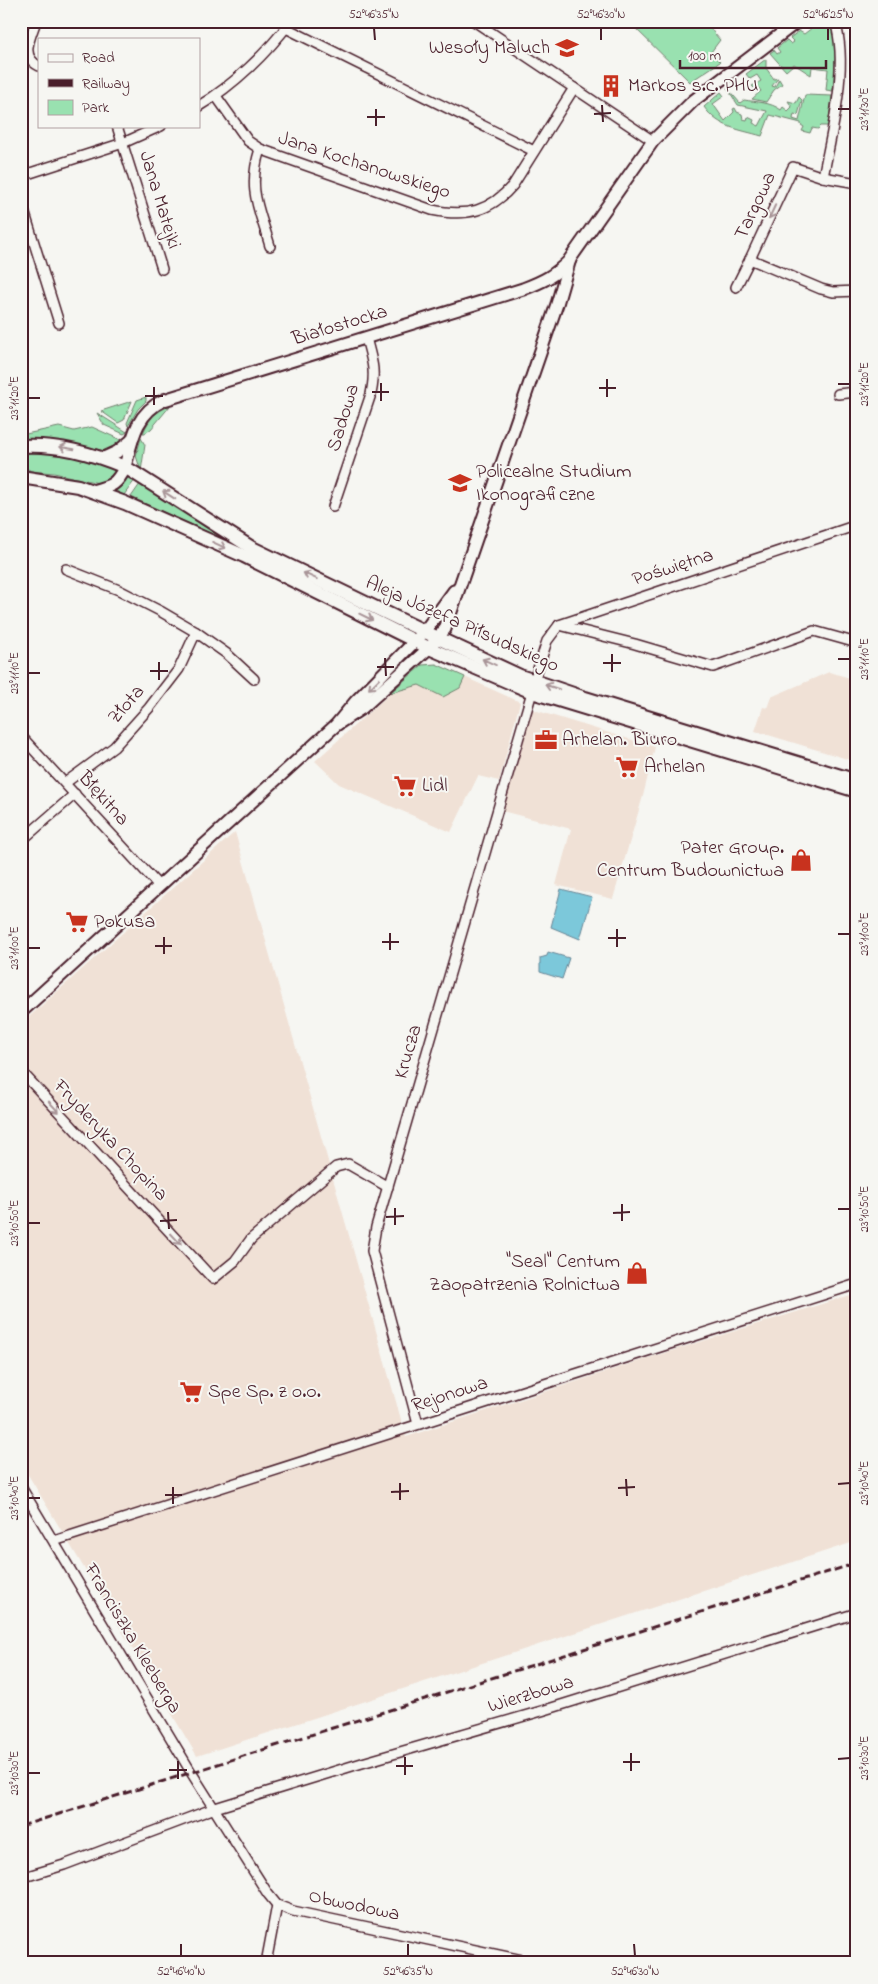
<svg xmlns="http://www.w3.org/2000/svg" width="878" height="1984" viewBox="0 0 878 1984" font-family="'Indie Flower',sans-serif">
<style>
.built{fill:#f0e1d6}
.green{fill:#99e1b0;stroke:#72806e}
.water{fill:#7bc8da;stroke:#678494}
.lines{fill:none;stroke-linecap:round;stroke-linejoin:round}
.minor-casing{stroke:#4a1f2b;stroke-width:12}
.tertiary-casing{stroke:#4a1f2b;stroke-width:15}
.secondary-casing{stroke:#4a1f2b;stroke-width:16}
.minor{stroke:#f6f6f2;stroke-width:9}
.tertiary{stroke:#f6f6f2;stroke-width:11}
.secondary{stroke:#f6f6f2;stroke-width:12}
.rail{stroke:#4a1f2b;stroke-width:3;stroke-dasharray:8 4;stroke-linecap:butt}
.oneway{stroke:#a99598}
.ticks{fill:none;stroke:#4a1f2b;stroke-width:2}
.labels{text-anchor:middle;dominant-baseline:central;stroke-width:4;stroke-linejoin:round;paint-order:stroke}
.poi-label{font-size:20px;fill:#4a1f2b;stroke:#f6f6f2;text-anchor:start}
.street-label{font-size:20px;fill:#4a1f2b;stroke:#f6f6f2}
.neatline{fill:none;stroke:#4a1f2b;stroke-width:2}
.ticks-label{font-size:12px;text-anchor:middle;fill:#4a1f2b}
</style>
<rect width="100%" height="100%" fill="#f6f6f2"/>
<filter id="ink" filterUnits="userSpaceOnUse"><feTurbulence type="fractalNoise" baseFrequency=".02" numOctaves="2"/><feDisplacementMap in="SourceGraphic" scale="10" xChannelSelector="R" yChannelSelector="G"/><feConvolveMatrix kernelMatrix="1 2 1 2 8 2 1 2 1" color-interpolation-filters="sRGB"/></filter>
<g filter="url(#ink)">
<g class="built">
<path d="M436 664 520 702 499 781 478 776 451 832 339 784 315 761 422 665Z"/>
<path d="M829 672 857 680V762L755 731 763 707 767 708 771 697Z"/>
<path d="M531 709 655 747 643 796 613 899 556 885 571 829 502 811Z"/>
<path d="M235 832 406 1437 642 1360 857 1293V1541L197 1756 21 1463V1024Z"/>
</g>
<g class="green">
<path d="M628 21H713L709 27 720 40 711 52 720 62 690 82Z"/>
<path d="M821 21H830L836 46 833 91 826 90 828 69 812 67 811 75 794 64 786 71 770 53 774 50 777 54 780 52 777 48 787 40 791 44 794 42 790 38 799 31 804 34Z"/>
<path d="M766 59V68L774 79 778 78 772 86 775 87 779 79 782 84 774 90 766 102 752 99 761 91 757 86 754 88 752 86 761 81 757 75 750 79 746 74Z"/>
<path d="M727 88 740 103 744 100C756 102 771 102 781 110L783 107 788 111 792 107 788 101 796 103 799 97 802 100 798 115 794 114 793 119 799 121 805 95 832 96 828 126H821L818 129 812 128 810 133 802 131 804 127 801 125V123L770 115 762 136C738 129 719 128 704 107L721 92 724 96 713 104 725 121 734 112 733 109 735 108 737 112 742 114 743 119 747 120 748 117 754 120 753 123 759 126 767 111 738 105Z"/>
<path d="M146 397V401L138 409 128 426 127 423 137 400Z"/>
<path d="M132 401 124 420 118 423 101 411Z"/>
<path d="M170 406 151 429 145 433H143C149 419 156 411 170 406Z"/>
<path d="M97 413 127 432 124 434 104 425Z"/>
<path d="M59 427 74 431 92 427 121 440 122 442 111 450 105 451 61 441 21 440V435Z"/>
<path d="M141 438 145 445 141 471 136 456Z"/>
<path d="M28 452C59 452 85 459 114 469L115 475 103 484 54 473 31 471 25 467 23 459Z"/>
<path d="M128 476 135 480 124 495 116 491Z"/>
<path d="M140 484 223 539 131 497Z"/>
<path d="M436 664 465 677 460 688 443 697 419 685 390 693 422 665Z"/>
</g>
<g class="water">
<path d="M561 889 592 897 580 939 551 927Z"/>
<path d="M548 952 569 958 562 979 540 972V958L547 956Z"/>
</g>
<g class="lines">
<defs>
<g id="minor">
<path d="M36 21C31 37 19 56 39 66"/>
<path d="M474 21 653 141"/>
<path d="M286 28 534 151"/>
<path d="M216 96 248 141 260 149 432 210C466 217 490 212 513 185L574 88"/>
<path d="M199 106C234 85 267 53 291 21"/>
<path d="M117 126 162 269"/>
<path d="M260 149C247 190 259 208 270 246"/>
<path d="M21 176 123 143 161 126"/>
<path d="M823 177C832 130 849 67 835 21"/>
<path d="M857 183 823 177 793 167 750 259 821 289 833 292 857 291"/>
<path d="M21 201 59 323"/>
<path d="M736 287 750 259"/>
<path d="M838 394 857 392"/>
<path d="M333 507 371 394C376 370 372 361 366 338"/>
<path d="M559 625 635 644 713 667 814 631 857 643"/>
<path d="M196 632 227 654 254 679"/>
<path d="M534 681 547 641 559 625 857 525"/>
<path d="M21 736 159 886"/>
<path d="M65 783 114 747 149 708 179 669 196 632 160 611 119 590 66 569"/>
<path d="M21 841 75 794"/>
<path d="M21 1071 213 1279 235 1261 251 1239 336 1167 348 1164 388 1187"/>
<path d="M418 1424 372 1251 376 1227 532 692"/>
<path d="M21 1487 191 1772 268 1894 277 1905 293 1911 537 1963"/>
<path d="M54 1541 857 1284"/>
<path d="M21 1878 64 1865 215 1808 362 1763 545 1710 857 1613"/>
<path d="M266 1963 277 1905"/>
</g>
<g id="tertiary">
<path d="M104 458 117 452 132 440"/>
<path d="M125 467C132 439 136 413 164 400L523 289C544 281 554 276 570 260"/>
<path d="M336 725 362 708 429 648 445 629 557 304 570 259 653 141 693 101 798 21"/>
<path d="M21 1012 336 725 356 701 424 632 454 591"/>
</g>
<g id="secondary">
<path d="M21 446C58 444 91 453 125 467L252 548 438 638 520 676 585 698 857 781"/>
<path d="M21 477 78 486 125 503 244 556 429 648 532 692 857 791"/>
<path d="M94 491C112 486 117 484 125 467"/>
</g>
</defs>
<use href="#minor" class="minor-casing"/>
<use href="#tertiary" class="tertiary-casing"/>
<use href="#secondary" class="secondary-casing"/>
<use href="#minor" class="minor"/>
<use href="#tertiary" class="tertiary"/>
<use href="#secondary" class="secondary"/>
<path class="rail" d="M21 1826 857 1563"/>
</g>
<defs><path id="oneway-shaft" d="M-6 0H5M1.5-3L5.5 0L1.5 3" fill="none" stroke-width="1.6" stroke-linecap="round" stroke-linejoin="round" transform="scale(1.25)"/></defs>
<g class="oneway">
<use href="#oneway-shaft" transform="translate(772 212) rotate(115)"/>
<use href="#oneway-shaft" transform="translate(67 448) rotate(-171)"/>
<use href="#oneway-shaft" transform="translate(169 495) rotate(-147)"/>
<use href="#oneway-shaft" transform="translate(219 545) rotate(24)"/>
<use href="#oneway-shaft" transform="translate(310 576) rotate(-155)"/>
<use href="#oneway-shaft" transform="translate(366 617) rotate(26)"/>
<use href="#oneway-shaft" transform="translate(489 662) rotate(-156)"/>
<use href="#oneway-shaft" transform="translate(374 684) rotate(135)"/>
<use href="#oneway-shaft" transform="translate(552 687) rotate(-162)"/>
<use href="#oneway-shaft" transform="translate(54 1107) rotate(47)"/>
<use href="#oneway-shaft" transform="translate(176 1239) rotate(47)"/>
</g>
</g>
<path class="ticks" d="M374 28 375 40M601 28V40M828 28V40M602 105 603 122M376 109V126M838 109H850M594 114 611 113M367 117H385M607 379V397M381 383V401M838 384H850M154 387V405M599 388H616M372 392H389M145 396H163M28 398H40M612 654V672M385 658 386 676M838 659H850M159 662V680M603 663H621M377 667H394M150 671H168M28 673H40M617 929V947M390 933V950M838 934H850M164 937V954M608 938H626M382 942H399M155 946H172M28 948H40M622 1204V1221M395 1208V1225M838 1209H850M168 1212 169 1229M613 1213 630 1212M386 1217 404 1216M160 1221 177 1220M28 1223H40M626 1479 627 1496M400 1483V1500M838 1484 850 1483M173 1487V1504M618 1488 635 1487M391 1492 409 1491M165 1495H182M28 1498H40M631 1753V1771M405 1757V1775M838 1759 850 1758M178 1761V1779M623 1762H640M396 1766H413M169 1770H187M28 1773H40M181 1944V1956M408 1944V1956M634 1944 635 1956"/>
<defs>
<symbol id="school-bare" viewBox="-9 -9 18 18"><path d="M0-5L7-2L0 1L-7-2ZM-4 1L0 2.5L4 1V4Q0 6-4 4Z" fill="#c8321e" stroke="#f6f6f2" stroke-width="2.5" paint-order="stroke"/></symbol>
<symbol id="building-bare" viewBox="-9 -9 18 18"><path d="M-4-6H4V6H1V3H-1V6H-4ZM-2.5-4.3h1.7v1.8h-1.7ZM.8-4.3h1.7v1.8H.8ZM-2.5-1h1.7V.8h-1.7ZM.8-1h1.7V.8H.8Z" fill="#c8321e" stroke="#f6f6f2" stroke-width="2.5" paint-order="stroke"/></symbol>
<symbol id="university-bare" viewBox="-9 -9 18 18"><path d="M0-5L7-2L0 1L-7-2ZM-4 1L0 2.5L4 1V4Q0 6-4 4Z" fill="#c8321e" stroke="#f6f6f2" stroke-width="2.5" paint-order="stroke"/></symbol>
<symbol id="office-bare" viewBox="-9 -9 18 18"><path d="M-6-3h4V-5.5h4V-3h4V5H-6ZM-1-4.5V-3h2v-1.5ZM-6 0V1H6V0Z" fill="#c8321e" stroke="#f6f6f2" stroke-width="2.5" paint-order="stroke"/></symbol>
<symbol id="supermarket-bare" viewBox="-9 -9 18 18"><path d="M-6-5.5h2.5l.6 2H6L4.5 2H-2.5L-4.4-4H-6ZM-1.5 3.2a1.3 1.3 0 1 0 .1 0ZM3 3.2a1.3 1.3 0 1 0 .1 0Z" fill="#c8321e" stroke="#f6f6f2" stroke-width="2.5" paint-order="stroke"/></symbol>
<symbol id="shop-bare" viewBox="-9 -9 18 18"><path d="M-5-2.5h2.3a2.7 3.5 0 0 1 5.4 0H5L5.5 6h-11ZM-1.5-2.5h3a1.5 2.3 0 0 0-3 0Z" fill="#c8321e" stroke="#f6f6f2" stroke-width="2.5" paint-order="stroke"/></symbol>
</defs>
<g fill-rule="evenodd">
<use href="#school-bare" x="551" y="32" width="32" height="32"/>
<use href="#building-bare" x="595" y="70" width="32" height="32"/>
<use href="#university-bare" x="444" y="467" width="32" height="32"/>
<use href="#office-bare" x="530" y="724" width="32" height="32"/>
<use href="#supermarket-bare" x="611" y="751" width="32" height="32"/>
<use href="#supermarket-bare" x="389" y="770" width="32" height="32"/>
<use href="#shop-bare" x="785" y="844" width="32" height="32"/>
<use href="#supermarket-bare" x="61" y="906" width="32" height="32"/>
<use href="#shop-bare" x="621" y="1257" width="32" height="32"/>
<use href="#supermarket-bare" x="175" y="1376" width="32" height="32"/>
</g>
<g class="labels">
<g class="poi-label">
<text x="550" y="48" text-anchor="end">Wesoły Maluch</text>
<text x="628" y="86">Markos s.c. PHU</text>
<text x="476" y="472">Policealne Studium<tspan x="476" dy="23">Ikonograficzne</tspan></text>
<text x="562" y="740">Arhelan. Biuro</text>
<text x="644" y="767">Arhelan</text>
<text x="422" y="786">Lidl</text>
<text x="784" y="848" text-anchor="end">Pater Group.<tspan x="784" dy="23">Centrum Budownictwa</tspan></text>
<text x="94" y="922">Pokusa</text>
<text x="620" y="1262" text-anchor="end">"Seal" Centum<tspan x="620" dy="23">Zaopatrzenia Rolnictwa</tspan></text>
<text x="208" y="1392">Spe Sp. z o.o.</text>
</g>
<g class="street-label">
<text transform="translate(364 166) rotate(18)">Jana Kochanowskiego</text>
<text transform="translate(159 200) rotate(73)">Jana Matejki</text>
<text transform="translate(756 206) rotate(-65)">Targowa</text>
<text transform="translate(340 326) rotate(-17)">Białostocka</text>
<text transform="translate(344 418) rotate(-73)">Sadowa</text>
<text transform="translate(673 568) rotate(-18)">Poświętna</text>
<text transform="translate(462 625) rotate(24)">Aleja Józefa Piłsudskiego</text>
<text transform="translate(127 705) rotate(-49)">Złota</text>
<text transform="translate(103 799) rotate(48)">Błękitna</text>
<text transform="translate(409 1052) rotate(-74)">Krucza</text>
<text transform="translate(110 1141) rotate(47)">Fryderyka Chopina</text>
<text transform="translate(450 1395) rotate(-18)">Rejonowa</text>
<text transform="translate(132 1639) rotate(59)">Franciszka Kleeberga</text>
<text transform="translate(531 1695) rotate(-17)">Wierzbowa</text>
<text transform="translate(354 1906) rotate(12)">Obwodowa</text>
</g>
</g>
<rect width="878" height="1984" fill="none" stroke="#f6f6f2" stroke-width="55"/>
<rect x="38" y="38" width="162" height="90" fill="#f6f6f2" stroke="#b1a0a2"/>
<rect x="48" y="54" width="25" height="8" fill="#f6f6f2" stroke="#b1a0a2"/>
<text x="82" y="62" font-size="15" fill="#4a1f2b">Road</text>
<rect x="48" y="79" width="25" height="8" fill="#4a1f2b" stroke="#b1a0a2"/>
<text x="82" y="88" font-size="15" fill="#4a1f2b">Railway</text>
<rect x="48" y="100" width="25" height="15" fill="#99e1b0" stroke="#b1a0a2"/>
<text x="82" y="112" font-size="15" fill="#4a1f2b">Park</text>
<path d="M680 60v8h146v-8" fill="none" stroke="#4a1f2b" stroke-width="2.5"/>
<text x="688" y="60" font-size="15" fill="#4a1f2b" stroke="#f6f6f2" stroke-width="4" paint-order="stroke">100 m</text>
<rect x="28" y="28" width="822" height="1928" class="neatline"/>
<g class="ticks-label">
<text x="374" y="18">52°46'35"N</text>
<text x="601" y="18">52°46'30"N</text>
<text x="828" y="18">52°46'25"N</text>
<text transform="translate(864 109) rotate(-90)" y="4">23°11'30"E</text>
<text transform="translate(864 384) rotate(-90)" y="4">23°11'20"E</text>
<text transform="translate(14 398) rotate(-90)" y="4">23°11'20"E</text>
<text transform="translate(864 659) rotate(-90)" y="4">23°11'10"E</text>
<text transform="translate(14 673) rotate(-90)" y="4">23°11'10"E</text>
<text transform="translate(864 934) rotate(-90)" y="4">23°11'00"E</text>
<text transform="translate(14 948) rotate(-90)" y="4">23°11'00"E</text>
<text transform="translate(864 1209) rotate(-90)" y="4">23°10'50"E</text>
<text transform="translate(14 1223) rotate(-90)" y="4">23°10'50"E</text>
<text transform="translate(864 1483) rotate(-90)" y="4">23°10'40"E</text>
<text transform="translate(14 1498) rotate(-90)" y="4">23°10'40"E</text>
<text transform="translate(864 1758) rotate(-90)" y="4">23°10'30"E</text>
<text transform="translate(14 1773) rotate(-90)" y="4">23°10'30"E</text>
<text x="181" y="1975">52°46'40"N</text>
<text x="408" y="1975">52°46'35"N</text>
<text x="635" y="1975">52°46'30"N</text>
</g>
</svg>
